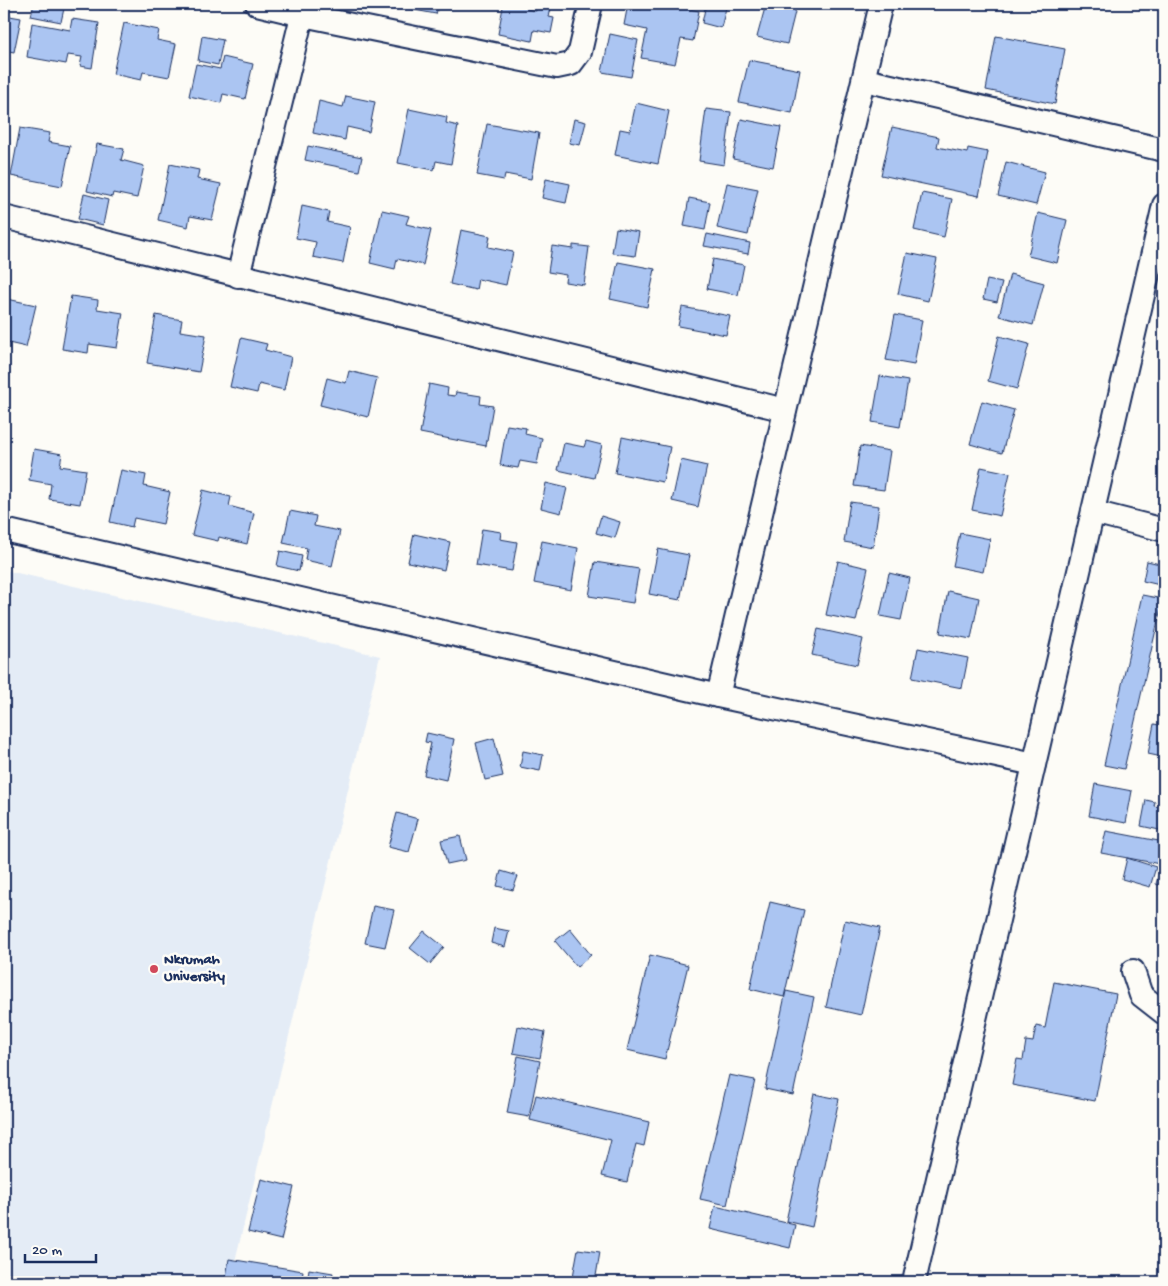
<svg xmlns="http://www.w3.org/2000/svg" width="1168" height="1286" viewBox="0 0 1168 1286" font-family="'Gochi Hand',sans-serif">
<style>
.built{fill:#e4ecf6}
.building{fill:#abc5f2;stroke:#1b2f5e}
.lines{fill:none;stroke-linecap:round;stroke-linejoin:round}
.minor-casing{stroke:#1b2f5e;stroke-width:26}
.minor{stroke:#fdfcf7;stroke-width:22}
.poi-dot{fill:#d1495b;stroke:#fdfcf7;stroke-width:2}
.labels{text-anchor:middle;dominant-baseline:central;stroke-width:5;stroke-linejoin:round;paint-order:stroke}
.poi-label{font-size:15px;font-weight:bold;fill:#1b2f5e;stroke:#fdfcf7;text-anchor:start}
</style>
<rect width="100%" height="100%" fill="#fdfcf7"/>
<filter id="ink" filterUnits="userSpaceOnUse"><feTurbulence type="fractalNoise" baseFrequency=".02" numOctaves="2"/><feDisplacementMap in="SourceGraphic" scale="10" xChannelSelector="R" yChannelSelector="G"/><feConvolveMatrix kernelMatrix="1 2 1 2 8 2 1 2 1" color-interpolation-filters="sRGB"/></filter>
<g filter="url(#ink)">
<path class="built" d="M4 570 380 656 230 1282H4Z"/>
<g class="building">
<path d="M34 4H65L61 22 31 16Z"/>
<path d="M399 4H439L436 14 398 7Z"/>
<path d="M497 4H528L527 9 536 11 537 4H552L549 17 554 18 551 33 534 30 532 41 498 34 503 7 497 6Z"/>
<path d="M628 4H665L699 11 693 41 681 39 675 64 641 58 647 30 624 25Z"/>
<path d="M706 4H727L721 28 702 23Z"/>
<path d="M766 4H780L796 8 787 44 757 37Z"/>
<path d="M1052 4H1079L1078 9Z"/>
<path d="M4 15 21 18 14 52 4 50Z"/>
<path d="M72 19 99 23 92 68 80 66 82 57 68 55 66 64 27 57 32 23 70 30Z"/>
<path d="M124 23 159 30 157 40 176 44 169 77 143 72 141 80 113 74Z"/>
<path d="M610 34 638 40 631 77 602 72Z"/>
<path d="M202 36 223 40 218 65 198 61Z"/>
<path d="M996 36 1065 49 1055 104 986 90Z"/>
<path d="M223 57 253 64 245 99 223 94 221 103 189 96 196 64 220 69Z"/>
<path d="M749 60 800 70 792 113 739 102Z"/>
<path d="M346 96 375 102 369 132 347 127 345 140 313 133 319 101 343 107Z"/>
<path d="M636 103 669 111 658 164 615 155 620 129 630 131Z"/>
<path d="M409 109 447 117 446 123 458 126 451 164 436 161 434 170 398 163Z"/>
<path d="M706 109 731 112 724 165 699 161Z"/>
<path d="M574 119 586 122 580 145 569 143Z"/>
<path d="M741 119 781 127 773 167 733 159Z"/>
<path d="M487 124 539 133 531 179 505 174 504 180 477 175Z"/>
<path d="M892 127 939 137 937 147 967 153 968 148 988 152 979 196 881 175Z"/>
<path d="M20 128 50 133 48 142 70 146 62 186 11 176Z"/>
<path d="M97 144 124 149 121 160 144 166 137 198 113 193 112 197 87 191Z"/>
<path d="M308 146 362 157 359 171 305 160Z"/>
<path d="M1006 162 1045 172 1036 205 998 196Z"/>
<path d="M170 164 199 170 197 179 221 184 212 220 190 216 188 227 158 220Z"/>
<path d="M546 179 570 184 566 203 542 198Z"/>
<path d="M727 183 758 189 748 235 717 228Z"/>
<path d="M922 193 952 199 944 237 914 230Z"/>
<path d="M84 194 108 200 103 225 78 219Z"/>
<path d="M689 198 710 202 705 230 684 226Z"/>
<path d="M302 206 329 212 327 222 350 227 343 263 313 257 316 242 296 238Z"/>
<path d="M382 210 409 216 406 224 431 230 423 265 397 259 395 269 370 263Z"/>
<path d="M1038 213 1067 220 1057 263 1028 256Z"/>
<path d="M616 228 639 232 635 256 612 253Z"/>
<path d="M461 230 490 236 488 247 513 252 506 285 478 279 476 290 450 284Z"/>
<path d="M707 234 750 243 748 254 704 246Z"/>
<path d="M573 245 589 247 584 285 565 282 566 275 548 272 552 246 573 249Z"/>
<path d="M907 253 937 259 928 301 898 294Z"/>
<path d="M713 259 744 265 738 295 707 289Z"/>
<path d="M618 262 655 269 647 307 610 299Z"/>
<path d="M1010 274 1044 283 1033 325 999 316Z"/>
<path d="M987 280 1002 283 997 302 983 299Z"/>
<path d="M71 296 98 300 97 309 123 313 117 348 89 344 88 353 62 349Z"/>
<path d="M7 299 36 305 26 347 4 342V312Z"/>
<path d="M682 307 730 316 726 335 678 326Z"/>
<path d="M156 315 182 320 180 331 206 335 199 372 147 363Z"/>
<path d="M895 315 922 320 914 365 886 360Z"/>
<path d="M999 336 1029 344 1017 389 988 381Z"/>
<path d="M241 338 267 344 265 350 291 357 284 390 259 384 257 393 230 387Z"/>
<path d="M349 371 377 378 368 417 320 405 327 378 346 383Z"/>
<path d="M880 376 908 381 900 427 872 422Z"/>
<path d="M429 384 448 388 447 395 455 396 456 392 481 396 480 404 493 406 486 446 420 433Z"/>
<path d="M982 401 1014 410 1002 453 970 444Z"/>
<path d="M507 425 526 428 525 434 542 438 537 464 520 461 518 468 500 465Z"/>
<path d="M622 437 670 447 663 482 615 473Z"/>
<path d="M586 441 602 445 594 478 558 470 564 443 584 447Z"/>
<path d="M860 446 890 451 884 490 854 486Z"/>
<path d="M34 449 62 454 60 466 86 470 80 504 49 499 51 484 29 480Z"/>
<path d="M681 460 707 466 698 507 672 501Z"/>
<path d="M981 467 1010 473 1000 516 972 510Z"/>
<path d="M121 470 146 475 144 486 170 492 163 524 134 518 132 527 110 522Z"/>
<path d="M546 483 567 488 561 513 541 508Z"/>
<path d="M203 490 231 497 229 506 254 513 247 544 219 537 218 541 192 535Z"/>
<path d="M850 502 879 506 873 547 844 542Z"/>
<path d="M290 511 316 516 314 526 340 531 332 566 305 560 307 548 283 543Z"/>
<path d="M601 516 620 522 615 538 596 533Z"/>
<path d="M482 529 501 532 500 539 517 542 512 571 476 565Z"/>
<path d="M960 533 990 539 983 572 953 566Z"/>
<path d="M414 534 450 542 444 570 408 562Z"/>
<path d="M542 541 578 548 571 590 534 583Z"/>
<path d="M658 549 689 555 680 600 649 594Z"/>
<path d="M280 551 302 556 299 571 277 566Z"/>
<path d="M838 561 868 568 856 621 826 615Z"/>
<path d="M1147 561 1164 565V586L1143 581Z"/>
<path d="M595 562 639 569 633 603 589 596Z"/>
<path d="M889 573 910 578 901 620 880 616Z"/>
<path d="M948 591 979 598 971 639 940 633Z"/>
<path d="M1142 595 1163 599 1124 769 1104 765Z"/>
<path d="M818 629 863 639 857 665 812 655Z"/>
<path d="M918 648 968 658 962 688 912 678Z"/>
<path d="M1154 724 1164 726 1162 757 1148 754Z"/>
<path d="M427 733 454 739 446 780 424 775 431 743 425 742Z"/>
<path d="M494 738 503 776 485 780 476 743Z"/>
<path d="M523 751 543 755 540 771 520 767Z"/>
<path d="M1095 784 1132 791 1126 823 1089 816Z"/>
<path d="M1146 800 1155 802 1154 806 1164 808V831L1141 826Z"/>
<path d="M397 813 418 819 409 852 388 847Z"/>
<path d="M1106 831 1164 842 1160 864 1101 853Z"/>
<path d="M460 836 466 860 447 864 441 840Z"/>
<path d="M1127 858 1156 867 1150 887 1122 879Z"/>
<path d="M1160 870 1164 872V886L1156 884Z"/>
<path d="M501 871 518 876 513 890 497 886Z"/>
<path d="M770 902 804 910 784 997 750 989Z"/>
<path d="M373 906 394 910 385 947 365 943Z"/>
<path d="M845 920 880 928 861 1015 826 1007Z"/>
<path d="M494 928 509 931 505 947 491 943Z"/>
<path d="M570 929 591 955 577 967 555 941Z"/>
<path d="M424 931 444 947 430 964 410 948Z"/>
<path d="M650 955 688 965 665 1059 627 1050Z"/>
<path d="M1054 982 1116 994 1095 1101 1012 1085 1017 1059 1023 1060 1026 1041 1033 1042 1036 1026 1045 1028Z"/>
<path d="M786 991 814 997 793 1095 765 1089Z"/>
<path d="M518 1026 545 1032 540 1058 513 1053Z"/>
<path d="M518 1056 540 1061 529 1117 507 1113Z"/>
<path d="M729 1075 755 1080 727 1205 700 1199Z"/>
<path d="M814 1094 839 1099 812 1227 786 1221Z"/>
<path d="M536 1095 649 1122 644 1146 636 1144 627 1182 602 1176 611 1140 530 1120Z"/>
<path d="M261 1179 294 1187 281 1240 248 1232Z"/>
<path d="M715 1206 795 1225 790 1248 710 1229Z"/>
<path d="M578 1249 600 1252 595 1282H572Z"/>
<path d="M229 1259 303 1271 301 1282H235V1279L226 1277Z"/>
<path d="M309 1269 333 1273 331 1282H307Z"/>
</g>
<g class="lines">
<defs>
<g id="minor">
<path d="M257 4 303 15 557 67 571 64 580 52 591 4"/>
<path d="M865 80 1164 150"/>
<path d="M4 217 785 410"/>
<path d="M238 276 305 4"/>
<path d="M1093 512 1164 530"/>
<path d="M4 530 718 696 1034 764"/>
<path d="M718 696 881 4"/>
<path d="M1133 971 1141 995 1164 1013"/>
<path d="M914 1282 1164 205"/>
</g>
</defs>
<use href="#minor" class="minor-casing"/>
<use href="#minor" class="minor"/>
</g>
</g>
<circle class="poi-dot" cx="154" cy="969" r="5"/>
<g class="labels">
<g class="poi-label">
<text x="164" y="960">Nkrumah<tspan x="164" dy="17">University</tspan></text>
</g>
</g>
<rect width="1168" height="1286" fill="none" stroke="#fdfcf7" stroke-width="20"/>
<rect x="10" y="10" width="1148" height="1266" fill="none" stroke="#1b2f5e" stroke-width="2" filter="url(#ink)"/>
<path d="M25 1254v8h71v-8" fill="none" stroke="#1b2f5e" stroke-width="2.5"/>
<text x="32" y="1254" font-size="15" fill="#1b2f5e" stroke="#fdfcf7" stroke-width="4" paint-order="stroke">20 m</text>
</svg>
